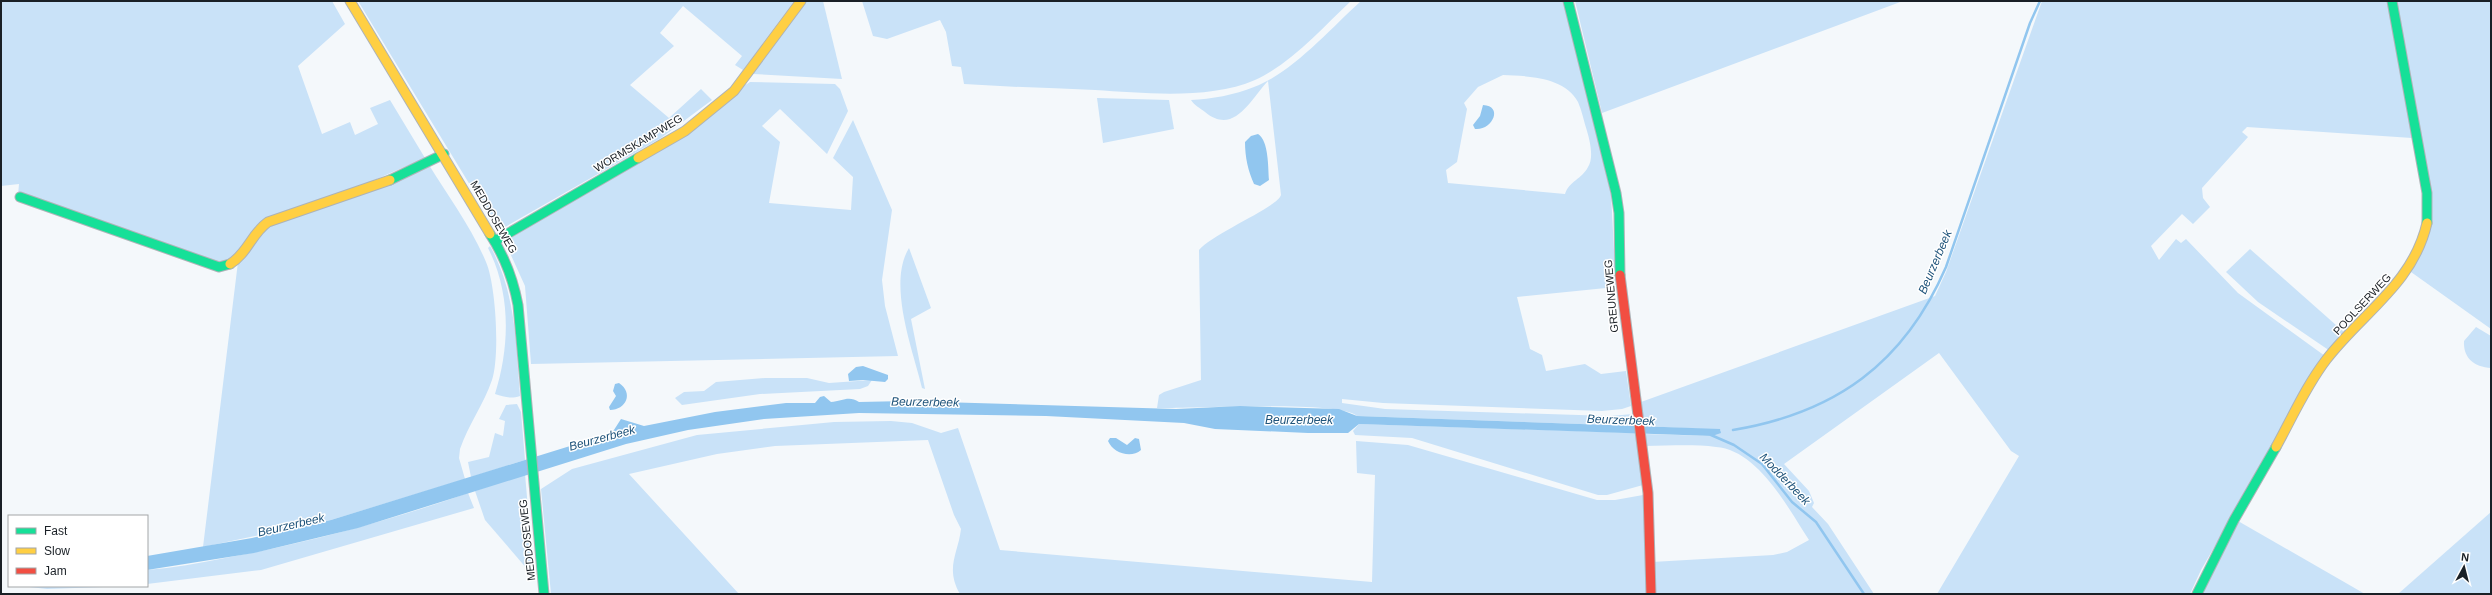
<svg xmlns="http://www.w3.org/2000/svg" width="2492" height="595" viewBox="0 0 2492 595" font-family="Arial,sans-serif">
<style>
.green{fill:#c9e2f8;fill-rule:evenodd}
.water{fill:#91c6ef}
.lines{fill:none;stroke-linecap:round;stroke-linejoin:round}
.stream{stroke:#91c6ef;stroke-width:2.5}
.fast-casing{stroke:#aeb3b7;stroke-width:11}
.slow-casing{stroke:#aeb3b7;stroke-width:11}
.jam-casing{stroke:#aeb3b7;stroke-width:11}
.fast{stroke:#16e098;stroke-width:9}
.slow{stroke:#ffcf43;stroke-width:9}
.jam{stroke:#f24e42;stroke-width:9}
.labels{text-anchor:middle;dominant-baseline:central;stroke-width:3;stroke-linejoin:round;paint-order:stroke}
.street-label{font-size:11px;fill:#1a2026;stroke:#fff}
.water-label{font-size:12px;font-style:italic;fill:#1e537a;stroke:#fff}
</style>
<rect width="100%" height="100%" fill="#f4f8fb"/>
<g class="green">
<path d="M1 1H332L345 24 298 66 322 134 350 122 355 135 378 124 370 108 390 100 425 158 372 181 285 212 236 255 221 263 18 195 19 184 1 186Z"/>
<path d="M358 1H794L743 70 735 65 742 56 683 6 660 33 674 46 630 85 669 118 701 89 712 100 661 138 498 231Z"/>
<path d="M805 1H823L842 79 753 74Z"/>
<path d="M862 1H1351C1322 28 1291 64 1255 80 1209 100 1144 93 1095 90 1052 88 1008 87 964 84L961 67 952 66 946 32 940 20 887 39 873 36Z"/>
<path d="M1361 1H1564L1611 194 1616 287 1517 297 1530 349 1542 355 1546 371 1585 364 1601 374 1626 371 1631 406 1622 409 1602 411 1383 403 1342 399V403L1385 409 1610 416 1633 414 1635 426 1357 416C1339 400 1189 409 1157 408L1159 395 1164 392 1201 380 1199 250C1213 233 1278 207 1281 195L1268 81C1250 100 1234 136 1205 112 1200 108 1194 105 1191 100 1211 99 1235 95 1254 87 1292 73 1330 29 1361 1ZM1503 75C1528 76 1565 77 1578 102 1582 111 1584 122 1587 131 1590 141 1594 158 1588 167 1582 179 1569 181 1565 194L1448 183 1446 170 1457 162 1467 109 1464 103 1478 87Z"/>
<path d="M1575 1H1903L1602 113Z"/>
<path d="M2042 1H2387L2412 138 2247 127 2242 132 2248 137 2202 188 2203 198 2210 207 2193 224 2182 214 2151 246 2159 260 2176 239 2181 243 2186 239 2238 293 2325 356 2201 570 2190 594H1937L2019 456 2011 451 1939 353 1784 464 1809 491 1814 503 1812 507 1828 524 1874 594H1653L1652 562 1773 555 1787 552 1809 540C1788 508 1758 450 1716 447 1692 444 1668 446 1645 446L1644 434 1712 436 1721 430 1644 426 1641 402 1935 296 1946 272Z"/>
<path d="M2394 1H2491V329L2411 272 2430 231Z"/>
<path d="M750 82 835 84 840 89 848 111 827 154 780 109 762 126 780 142 769 203 851 210 853 177 833 158 853 120 892 210 882 280 885 306 898 356 531 364 525 286 505 242Z"/>
<path d="M1097 98 1169 100 1174 129 1103 143Z"/>
<path d="M429 165C448 196 472 228 486 262 496 285 500 356 492 380 484 404 468 425 460 449L459 458 465 479 331 520 203 547 238 262 258 231Z"/>
<path d="M490 246C516 292 516 345 520 396 511 399 504 397 495 394 510 346 511 293 488 248Z"/>
<path d="M909 248 931 308 911 319 925 389 922 388C913 350 887 284 909 248Z"/>
<path d="M2250 249 2345 333 2330 351 2258 302 2226 272Z"/>
<path d="M2476 327 2491 336V368C2474 367 2463 358 2464 341Z"/>
<path d="M765 378H807L829 383 872 380 868 386 860 389 760 394 682 405 675 398 684 392 704 391 716 382Z"/>
<path d="M517 404 521 412 525 460 471 477 468 462 489 457 495 433 503 436 505 421 499 419 506 405Z"/>
<path d="M891 421 912 423 941 433 958 428 1000 550 1372 582 1375 475 1357 473 1356 441 1408 445 1597 500H1615L1643 495 1647 594H960C945 568 958 554 961 529L954 515 928 440 775 446 717 454 629 474 739 594H551L541 489 572 469 697 435 834 422Z"/>
<path d="M1359 424 1636 433 1643 485 1607 495H1598L1412 438 1355 435 1353 431Z"/>
<path d="M525 474 534 577 485 520 475 491Z"/>
<path d="M468 493 474 508 261 570 147 584V570C173 568 199 563 225 558 307 543 389 521 468 493Z"/>
<path d="M2491 512V594H2398Z"/>
<path d="M2238 521 2365 594H2199Z"/>
<path d="M21 586H131L47 589Z"/>
</g>
<g class="water">
<path d="M1483 105C1504 106 1492 131 1475 129L1473 125 1480 116Z"/>
<path d="M1258 134C1269 141 1268 168 1269 180L1260 186 1254 184C1248 171 1245 157 1245 142L1251 136Z"/>
<path d="M863 366 888 375V379L885 382 863 380 849 381 848 374 856 367Z"/>
<path d="M619 383C634 393 626 410 610 410L609 407 616 396 613 391 615 384Z"/>
<path d="M824 396 831 402C842 401 849 395 859 402L906 401 1176 409 1240 406 1339 409 1357 416 1720 429 1721 433 1712 436 1359 424 1348 433H1308L1215 429 1184 423 1046 416 859 413 764 419 688 430 626 444 358 528 304 541 254 553 147 570V556L252 538 331 520 612 433 621 419 644 426 715 412 786 403H815L820 397Z"/>
<path d="M1110 438H1116L1127 445 1135 438 1139 439 1141 450C1131 459 1113 453 1108 441Z"/>
</g>
<g class="lines">
<g class="stream">
<path d="M1733 430C1835 413 1904 364 1946 267L2030 23 2040 1"/>
<path d="M1711 435 1734 445 1762 464 1792 502 1816 522 1864 594"/>
</g>
<defs>
<g id="fast">
<path d="M1568 1 1616 193 1619 213 1620 275"/>
<path d="M2392 1 2427 193V223"/>
<path d="M390 180 444 154"/>
<path d="M20 197 219 267 230 264"/>
<path d="M490 234C505 257 513 278 518 305L544 594"/>
<path d="M495 241 638 158"/>
<path d="M2197 594 2234 520 2276 447"/>
</g>
<g id="slow">
<path d="M350 1 490 234"/>
<path d="M638 158 685 131 734 91 801 1"/>
<path d="M230 264C247 254 252 233 268 222L390 180"/>
<path d="M2276 447C2292 418 2306 386 2326 360 2362 313 2413 284 2427 223"/>
</g>
<path id="jam" d="M1620 275 1648 493 1651 594"/>
</defs>
<use href="#fast" class="fast-casing"/>
<use href="#slow" class="slow-casing"/>
<use href="#jam" class="jam-casing"/>
<use href="#fast" class="fast"/>
<use href="#slow" class="slow"/>
<use href="#jam" class="jam"/>
</g>
<g class="labels">
<g class="street-label">
<text transform="translate(638 143) rotate(-31)">WORMSKAMPWEG</text>
<text transform="translate(494 217) rotate(60)">MEDDOSEWEG</text>
<text transform="translate(1611 296) rotate(-95)">GREUNEWEG</text>
<text transform="translate(2362 304) rotate(-47)">POOLSERWEG</text>
<text transform="translate(527 540) rotate(-96)">MEDDOSEWEG</text>
</g>
<g class="water-label">
<text transform="translate(1935 262) rotate(-67)">Beurzerbeek</text>
<text transform="translate(925 402) rotate(1)">Beurzerbeek</text>
<text x="1299" y="420">Beurzerbeek</text>
<text transform="translate(1621 420) rotate(2)">Beurzerbeek</text>
<text transform="translate(602 438) rotate(-15)">Beurzerbeek</text>
<text transform="translate(1785 479) rotate(46)">Modderbeek</text>
<text transform="translate(291 525) rotate(-13)">Beurzerbeek</text>
</g>
</g>
<rect width="2492" height="595" fill="none" stroke="#1a2026" stroke-width="4"/>
<rect x="8" y="515" width="140" height="72" fill="#ffffff" stroke="#a3a6a8"/>
<rect x="16" y="528" width="20" height="6" fill="#16e098" stroke="#a3a6a8"/>
<text x="44" y="535" font-size="12" fill="#1a2026">Fast</text>
<rect x="16" y="548" width="20" height="6" fill="#ffcf43" stroke="#a3a6a8"/>
<text x="44" y="555" font-size="12" fill="#1a2026">Slow</text>
<rect x="16" y="568" width="20" height="6" fill="#f24e42" stroke="#a3a6a8"/>
<text x="44" y="575" font-size="12" fill="#1a2026">Jam</text>
<g transform="translate(2464 567) rotate(7)" stroke="#ffffff" stroke-width="3" paint-order="stroke">
<path d="M0-3L7 15L0 10L-7 15Z" fill="#1a2026"/>
<text y="-6" font-size="11" font-weight="bold" text-anchor="middle" fill="#1a2026">N</text>
</g>
</svg>
